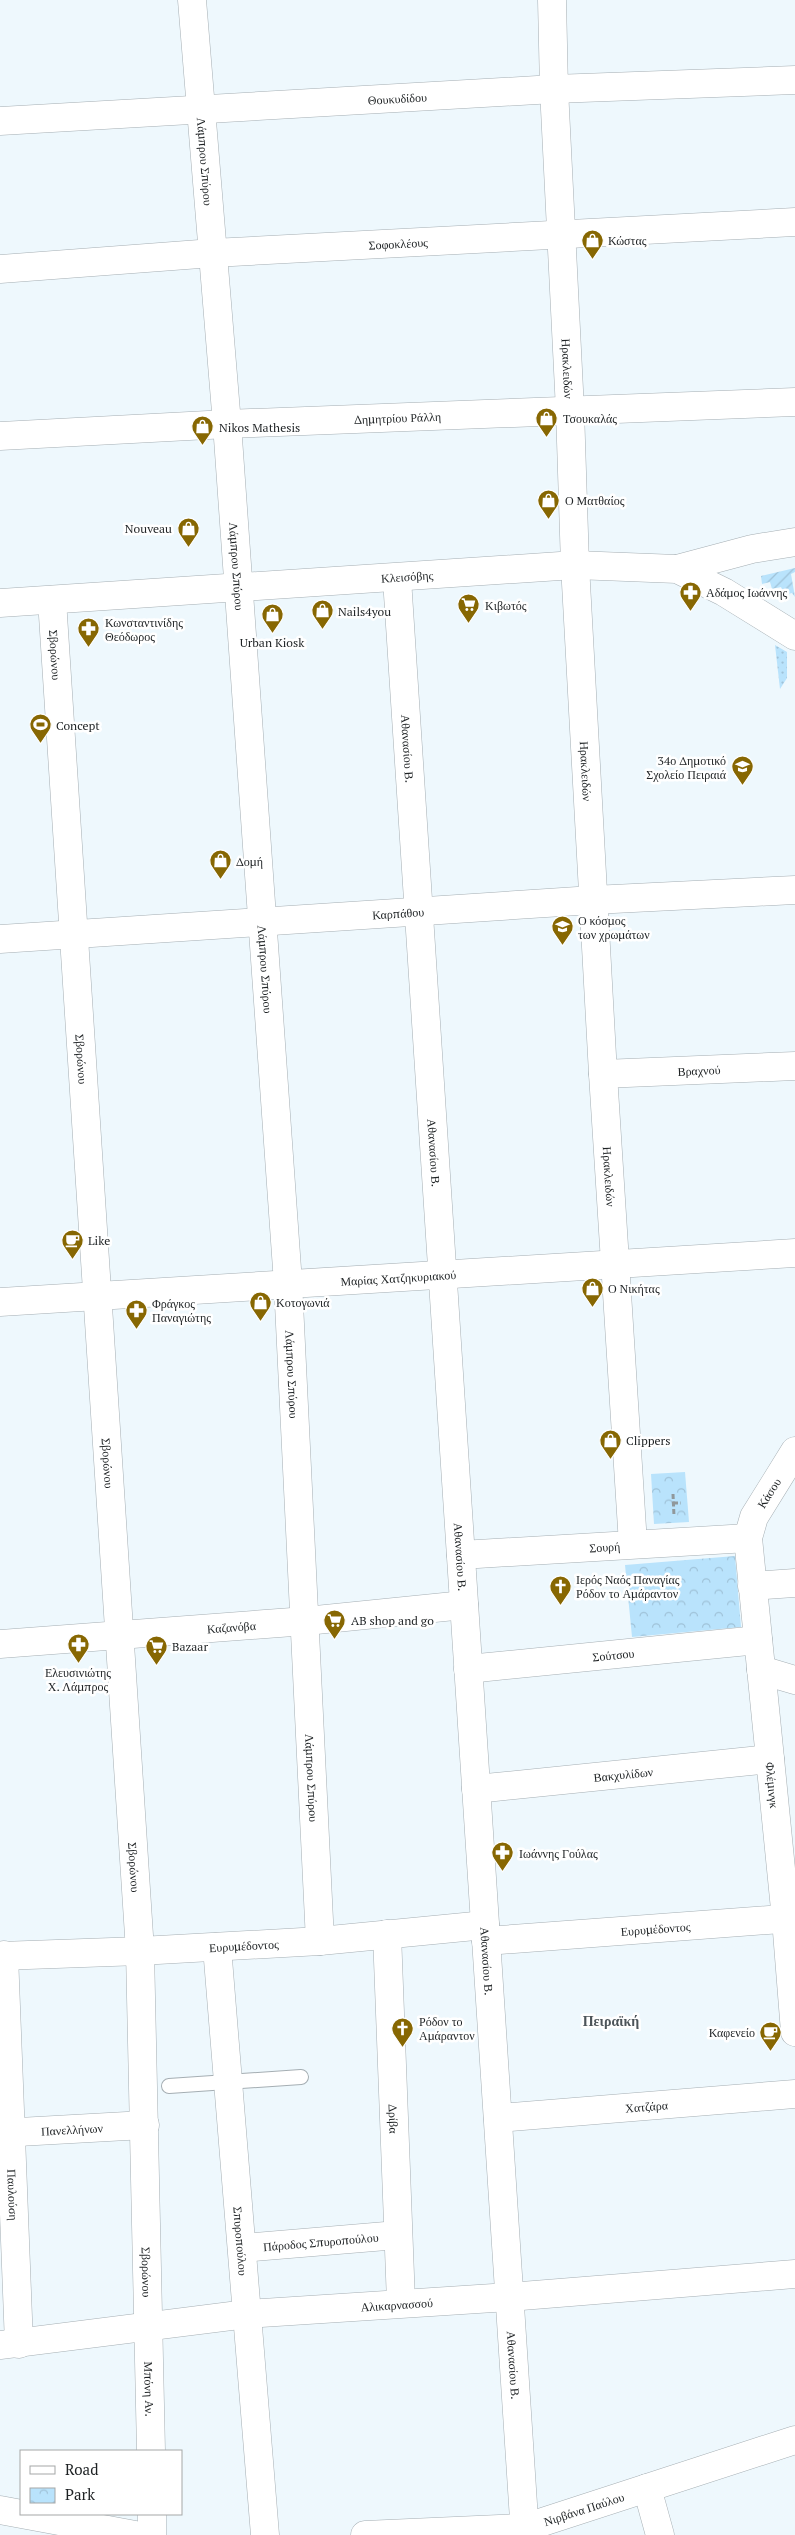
<svg xmlns="http://www.w3.org/2000/svg" width="795" height="2535" viewBox="0 0 795 2535" font-family="'PT Serif',serif">
<style>
.grass{fill:url(#grass-dots)}
.park{fill:url(#park-crowns)}
.garden{fill:url(#garden-furrows)}
.lines{fill:none;stroke-linecap:round;stroke-linejoin:round}
.service-casing{stroke:#a5aeb3;stroke-width:16}
.minor-casing{stroke:#a5aeb3;stroke-width:29}
.tertiary-casing{stroke:#a5aeb3;stroke-width:29}
.path{stroke:#90989b;stroke-width:3;stroke-dasharray:5 2.5;stroke-linecap:butt}
.service{stroke:#fff;stroke-width:14}
.minor{stroke:#fff;stroke-width:28}
.tertiary{stroke:#fff;stroke-width:28}
.labels{text-anchor:middle;dominant-baseline:central;stroke-width:5;stroke-linejoin:round;paint-order:stroke}
.street-label{font-size:12px;fill:#1e2224;stroke:#fff}
.poi-label{font-size:12px;fill:#1e2224;stroke:#fff;text-anchor:start}
.neighbourhood-label{font-size:14px;font-weight:bold;fill:#4c5459;stroke:#fff}
</style>
<defs>
<pattern id="grass-dots" width="8" height="8" patternUnits="userSpaceOnUse" patternTransform="scale(1.25)"><rect width="8" height="8" fill="#b9e3fc"/><path d="M2 2h.1M6 6h.1" fill="none" stroke="#9fc2d8" stroke-width="1.8" stroke-linecap="round"/></pattern>
<pattern id="park-crowns" width="20" height="18" patternUnits="userSpaceOnUse" patternTransform="scale(1.25)"><rect width="20" height="18" fill="#b9e3fc"/><path d="M2 6a3 3 0 1 1 6 0M12 15a3 3 0 1 1 6 0" fill="none" stroke="#9fc2d8"/></pattern>
<pattern id="garden-furrows" width="10" height="10" patternUnits="userSpaceOnUse" patternTransform="scale(1.25)"><rect width="10" height="10" fill="#b9e3fc"/><path d="M-1 1l2-2M0 10L10 0M9 11l2-2" fill="none" stroke="#9fc2d8"/></pattern>
</defs>
<rect width="100%" height="100%" fill="#eef8fd"/>
<path class="grass" d="M775 645 787 652V678L780 689Z"/>
<g class="park">
<path d="M685 1472 689 1522 654 1524 651 1474Z"/>
<path d="M735 1556 741 1627 632 1637 625 1565Z"/>
</g>
<path class="garden" d="M795 568V572L791 574 795 597 792 593 784 595 781 587 772 589 770 582 762 584 761 576Z"/>
<g class="lines">
<defs>
<path id="service" d="M169 2086 301 2077"/>
<g id="minor">
<path id="s1" d="M192 0 227 424 288 1283 320 1941"/>
<path id="s2" d="M552 0 554 89 570 410 575 565 603 1074 633 1544"/>
<path id="s3" d="M0 121 554 89 795 80"/>
<path id="s4" d="M0 269 213 253 795 222"/>
<path id="s5" d="M0 436 227 424 795 402"/>
<path d="M677 569 752 549 795 542"/>
<path id="s6" d="M397 579 525 2535"/>
<path id="s7" d="M52 600 140 1951 151 2451"/>
<path id="s8" d="M0 939 593 900 795 890"/>
<path id="s9" d="M603 1074 795 1066"/>
<path id="s10" d="M795 1451 754 1517 748 1538 786 1919 795 2032"/>
<path id="s11" d="M461 1555 748 1538"/>
<path d="M752 1586 795 1583"/>
<path id="s12" d="M0 1644 306 1621 464 1605"/>
<path id="s13" d="M468 1669 758 1640"/>
<path d="M761 1670 795 1680"/>
<path id="s14" d="M476 1789 770 1759"/>
<path id="s15" d="M387 1934 401 2302"/>
<path id="s16" d="M486 1941 795 1918"/>
<path id="s17" d="M217 1947 265 2535"/>
<path id="s18" d="M4 1955 19 2344"/>
<path id="s19" d="M0 1956 140 1951 320 1941 485 1925"/>
<path id="s20" d="M498 2118 795 2094"/>
<path id="s21" d="M0 2133 145 2125"/>
<path id="s22" d="M242 2248 398 2235"/>
<path id="s23" d="M0 2345 247 2314 509 2297 795 2274"/>
<path d="M647 2488 660 2535"/>
<path d="M0 2510 135 2535"/>
<path d="M152 2514V2535"/>
<path id="s24" d="M365 2535 524 2528 795 2440"/>
</g>
<g id="tertiary">
<path id="s25" d="M0 603 575 565 677 569 724 592 795 636"/>
<path id="s26" d="M0 1302 795 1253"/>
</g>
</defs>
<use href="#service" class="service-casing"/>
<use href="#minor" class="minor-casing"/>
<use href="#tertiary" class="tertiary-casing"/>
<g class="path">
<path d="M673 1494 674 1516"/>
<path d="M673 1503H681"/>
</g>
<use href="#service" class="service"/>
<use href="#minor" class="minor"/>
<use href="#tertiary" class="tertiary"/>
</g>
<defs>
<symbol id="shop-pin" viewBox="-11 -11 22 30"><path d="M0 17L-7.5 6A9.5 9.5 0 1 1 7.5 6Z" fill="#876702" stroke="#fff"/><path d="M-5-2.5h2.3a2.7 3.5 0 0 1 5.4 0H5L5.5 6h-11ZM-1.5-2.5h3a1.5 2.3 0 0 0-3 0Z" fill="#fff"/></symbol>
<symbol id="pharmacy-pin" viewBox="-11 -11 22 30"><path d="M0 17L-7.5 6A9.5 9.5 0 1 1 7.5 6Z" fill="#876702" stroke="#fff"/><path d="M-2-6h4v4h4v4h-4v4h-4v-4h-4v-4h4Z" fill="#fff"/></symbol>
<symbol id="supermarket-pin" viewBox="-11 -11 22 30"><path d="M0 17L-7.5 6A9.5 9.5 0 1 1 7.5 6Z" fill="#876702" stroke="#fff"/><path d="M-6-5.5h2.5l.6 2H6L4.5 2H-2.5L-4.4-4H-6ZM-1.5 3.2a1.3 1.3 0 1 0 .1 0ZM3 3.2a1.3 1.3 0 1 0 .1 0Z" fill="#fff"/></symbol>
<symbol id="stadium-pin" viewBox="-11 -11 22 30"><path d="M0 17L-7.5 6A9.5 9.5 0 1 1 7.5 6Z" fill="#876702" stroke="#fff"/><path d="M0-5a6.5 5 0 1 0 0 10a6.5 5 0 1 0 0-10ZM-3.5-1.8h7v3.6h-7Z" fill="#fff"/></symbol>
<symbol id="school-pin" viewBox="-11 -11 22 30"><path d="M0 17L-7.5 6A9.5 9.5 0 1 1 7.5 6Z" fill="#876702" stroke="#fff"/><path d="M0-5L7-2L0 1L-7-2ZM-4 1L0 2.5L4 1V4Q0 6-4 4Z" fill="#fff"/></symbol>
<symbol id="cafe-pin" viewBox="-11 -11 22 30"><path d="M0 17L-7.5 6A9.5 9.5 0 1 1 7.5 6Z" fill="#876702" stroke="#fff"/><path d="M-5.5-4.5H6V0H3Q3 3.5 0 3.5H-2.5Q-5.5 3.5-5.5 0ZM3-3.2v2h1.7v-2ZM-6 4.5H4V6H-6Z" fill="#fff"/></symbol>
<symbol id="church-pin" viewBox="-11 -11 22 30"><path d="M0 17L-7.5 6A9.5 9.5 0 1 1 7.5 6Z" fill="#876702" stroke="#fff"/><path d="M-1.2-6h2.4v3.5h3.3v2.4h-3.3V6h-2.4V-.1h-3.3v-2.4h3.3Z" fill="#fff"/></symbol>
</defs>
<g fill-rule="evenodd">
<use href="#shop-pin" x="580" y="228" width="25" height="34"/>
<use href="#shop-pin" x="534" y="406" width="25" height="34"/>
<use href="#shop-pin" x="190" y="414" width="25" height="34"/>
<use href="#shop-pin" x="536" y="488" width="25" height="34"/>
<use href="#shop-pin" x="176" y="516" width="25" height="34"/>
<use href="#pharmacy-pin" x="678" y="580" width="25" height="34"/>
<use href="#supermarket-pin" x="456" y="592" width="25" height="34"/>
<use href="#shop-pin" x="310" y="598" width="25" height="34"/>
<use href="#shop-pin" x="260" y="602" width="25" height="34"/>
<use href="#pharmacy-pin" x="76" y="616" width="25" height="34"/>
<use href="#stadium-pin" x="28" y="712" width="25" height="34"/>
<use href="#school-pin" x="730" y="754" width="25" height="34"/>
<use href="#shop-pin" x="208" y="848" width="25" height="34"/>
<use href="#school-pin" x="550" y="914" width="25" height="34"/>
<use href="#cafe-pin" x="60" y="1228" width="25" height="34"/>
<use href="#shop-pin" x="580" y="1276" width="25" height="34"/>
<use href="#shop-pin" x="248" y="1290" width="25" height="34"/>
<use href="#pharmacy-pin" x="124" y="1298" width="25" height="34"/>
<use href="#shop-pin" x="598" y="1428" width="25" height="34"/>
<use href="#church-pin" x="548" y="1574" width="25" height="34"/>
<use href="#supermarket-pin" x="322" y="1608" width="25" height="34"/>
<use href="#pharmacy-pin" x="66" y="1632" width="25" height="34"/>
<use href="#supermarket-pin" x="144" y="1634" width="25" height="34"/>
<use href="#pharmacy-pin" x="490" y="1840" width="25" height="34"/>
<use href="#church-pin" x="390" y="2016" width="25" height="34"/>
<use href="#cafe-pin" x="758" y="2020" width="25" height="34"/>
</g>
<g class="labels">
<g class="street-label">
<text stroke="none"><textPath href="#s3" startOffset="398">Θουκυδίδου</textPath></text>
<text stroke="none"><textPath href="#s1" startOffset="162">Λάμπρου Σπύρου</textPath></text>
<text stroke="none"><textPath href="#s4" startOffset="399">Σοφοκλέους</textPath></text>
<text stroke="none"><textPath href="#s2" startOffset="369">Ηρακλειδών</textPath></text>
<text stroke="none"><textPath href="#s5" startOffset="398">Δημητρίου Ράλλη</textPath></text>
<text stroke="none"><textPath href="#s1" startOffset="568">Λάμπρου Σπύρου</textPath></text>
<text stroke="none"><textPath href="#s25" startOffset="408">Κλεισόβης</textPath></text>
<text stroke="none"><textPath href="#s7" startOffset="55">Σβορώνου</textPath></text>
<text stroke="none"><textPath href="#s6" startOffset="170">Αθανασίου Β.</textPath></text>
<text stroke="none"><textPath href="#s2" startOffset="772">Ηρακλειδών</textPath></text>
<text stroke="none"><textPath href="#s8" startOffset="399">Καρπάθου</textPath></text>
<text stroke="none"><textPath href="#s1" startOffset="972">Λάμπρου Σπύρου</textPath></text>
<text stroke="none"><textPath href="#s7" startOffset="460">Σβορώνου</textPath></text>
<text stroke="none"><textPath href="#s9" startOffset="96">Βραχνού</textPath></text>
<text stroke="none"><textPath href="#s6" startOffset="575">Αθανασίου Β.</textPath></text>
<text stroke="none"><textPath href="#s2" startOffset="1178">Ηρακλειδών</textPath></text>
<text stroke="none"><textPath href="#s26" startOffset="399">Μαρίας Χατζηκυριακού</textPath></text>
<text stroke="none"><textPath href="#s1" startOffset="1378">Λάμπρου Σπύρου</textPath></text>
<text stroke="none"><textPath href="#s7" startOffset="865">Σβορώνου</textPath></text>
<text transform="translate(769 1493) rotate(-58)">Κάσου</text>
<text stroke="none"><textPath href="#s11" startOffset="144">Σουρή</textPath></text>
<text stroke="none"><textPath href="#s6" startOffset="980">Αθανασίου Β.</textPath></text>
<text stroke="none"><textPath href="#s12" startOffset="232">Καζανόβα</textPath></text>
<text stroke="none"><textPath href="#s13" startOffset="146">Σούτσου</textPath></text>
<text stroke="none"><textPath href="#s14" startOffset="148">Βακχυλίδων</textPath></text>
<text stroke="none"><textPath href="#s1" startOffset="1782">Λάμπρου Σπύρου</textPath></text>
<text stroke="none"><textPath href="#s10" startOffset="348">Φλέμινγκ</textPath></text>
<text stroke="none"><textPath href="#s7" startOffset="1270">Σβορώνου</textPath></text>
<text stroke="none"><textPath href="#s16" startOffset="170">Ευρυμέδοντος</textPath></text>
<text stroke="none"><textPath href="#s19" startOffset="244">Ευρυμέδοντος</textPath></text>
<text stroke="none"><textPath href="#s6" startOffset="1385">Αθανασίου Β.</textPath></text>
<text stroke="none"><textPath href="#s20" startOffset="149">Χατζάρα</textPath></text>
<text stroke="none"><textPath href="#s15" startOffset="185">Δρίβα</textPath></text>
<text stroke="none"><textPath href="#s21" startOffset="72">Πανελλήνων</textPath></text>
<text stroke="none"><textPath href="#s18" startOffset="240">Παυλούση</textPath></text>
<text stroke="none"><textPath href="#s17" startOffset="295">Σπυροπούλου</textPath></text>
<text stroke="none"><textPath href="#s22" startOffset="79">Πάροδος Σπυροπούλου</textPath></text>
<text stroke="none"><textPath href="#s7" startOffset="1675">Σβορώνου</textPath></text>
<text stroke="none"><textPath href="#s23" startOffset="399">Αλικαρνασσού</textPath></text>
<text stroke="none"><textPath href="#s6" startOffset="1790">Αθανασίου Β.</textPath></text>
<text stroke="none"><textPath href="#s7" startOffset="1792">Μπόνη Αν.</textPath></text>
<text stroke="none"><textPath href="#s24" startOffset="222">Νιρβάνα Παύλου</textPath></text>
</g>
<g class="poi-label">
<text x="608" y="240">Κώστας</text>
<text x="563" y="418">Τσουκαλάς</text>
<text x="219" y="427">Nikos Mathesis</text>
<text x="565" y="500">Ο Ματθαίος</text>
<text x="172" y="528" text-anchor="end">Nouveau</text>
<text x="706" y="592">Αδάμος Ιωάννης</text>
<text x="485" y="605">Κιβωτός</text>
<text x="338" y="611">Nails4you</text>
<text x="105" y="622">Κωνσταντινίδης<tspan x="105" dy="14">Θεόδωρος</tspan></text>
<text x="272" y="642" text-anchor="middle">Urban Kiosk</text>
<text x="56" y="725">Concept</text>
<text x="726" y="760" text-anchor="end">34ο Δημοτικό<tspan x="726" dy="14">Σχολείο Πειραιά</tspan></text>
<text x="236" y="861">Δομή</text>
<text x="578" y="920">Ο κόσμος<tspan x="578" dy="14">των χρωμάτων</tspan></text>
<text x="88" y="1240">Like</text>
<text x="608" y="1288">Ο Νικήτας</text>
<text x="276" y="1302">Κοτογωνιά</text>
<text x="152" y="1303">Φράγκος<tspan x="152" dy="14">Παναγιώτης</tspan></text>
<text x="626" y="1440">Clippers</text>
<text x="576" y="1579">Ιερός Ναός Παναγίας<tspan x="576" dy="14">Ρόδον το Αμάραντον</tspan></text>
<text x="351" y="1620">AB shop and go</text>
<text x="172" y="1646">Bazaar</text>
<text x="78" y="1672" text-anchor="middle">Ελευσινιώτης<tspan x="78" dy="14">Χ. Λάμπρος</tspan></text>
<text x="519" y="1853">Ιωάννης Γούλας</text>
<text x="419" y="2021">Ρόδον το<tspan x="419" dy="14">Αμάραντον</tspan></text>
<text x="755" y="2032" text-anchor="end">Καφενείο</text>
</g>
<g class="neighbourhood-label">
<text x="611" y="2020">Πειραϊκή</text>
</g>
</g>
<rect x="20" y="2450" width="162" height="65" fill="#ffffff" stroke="#a5a7a7"/>
<rect x="30" y="2466" width="25" height="8" fill="#ffffff" stroke="#a5a7a7"/>
<text x="65" y="2475" font-size="15" fill="#1e2224">Road</text>
<rect x="30" y="2488" width="25" height="15" fill="url(#park-crowns)" stroke="#a5a7a7"/>
<text x="65" y="2500" font-size="15" fill="#1e2224">Park</text>
</svg>
